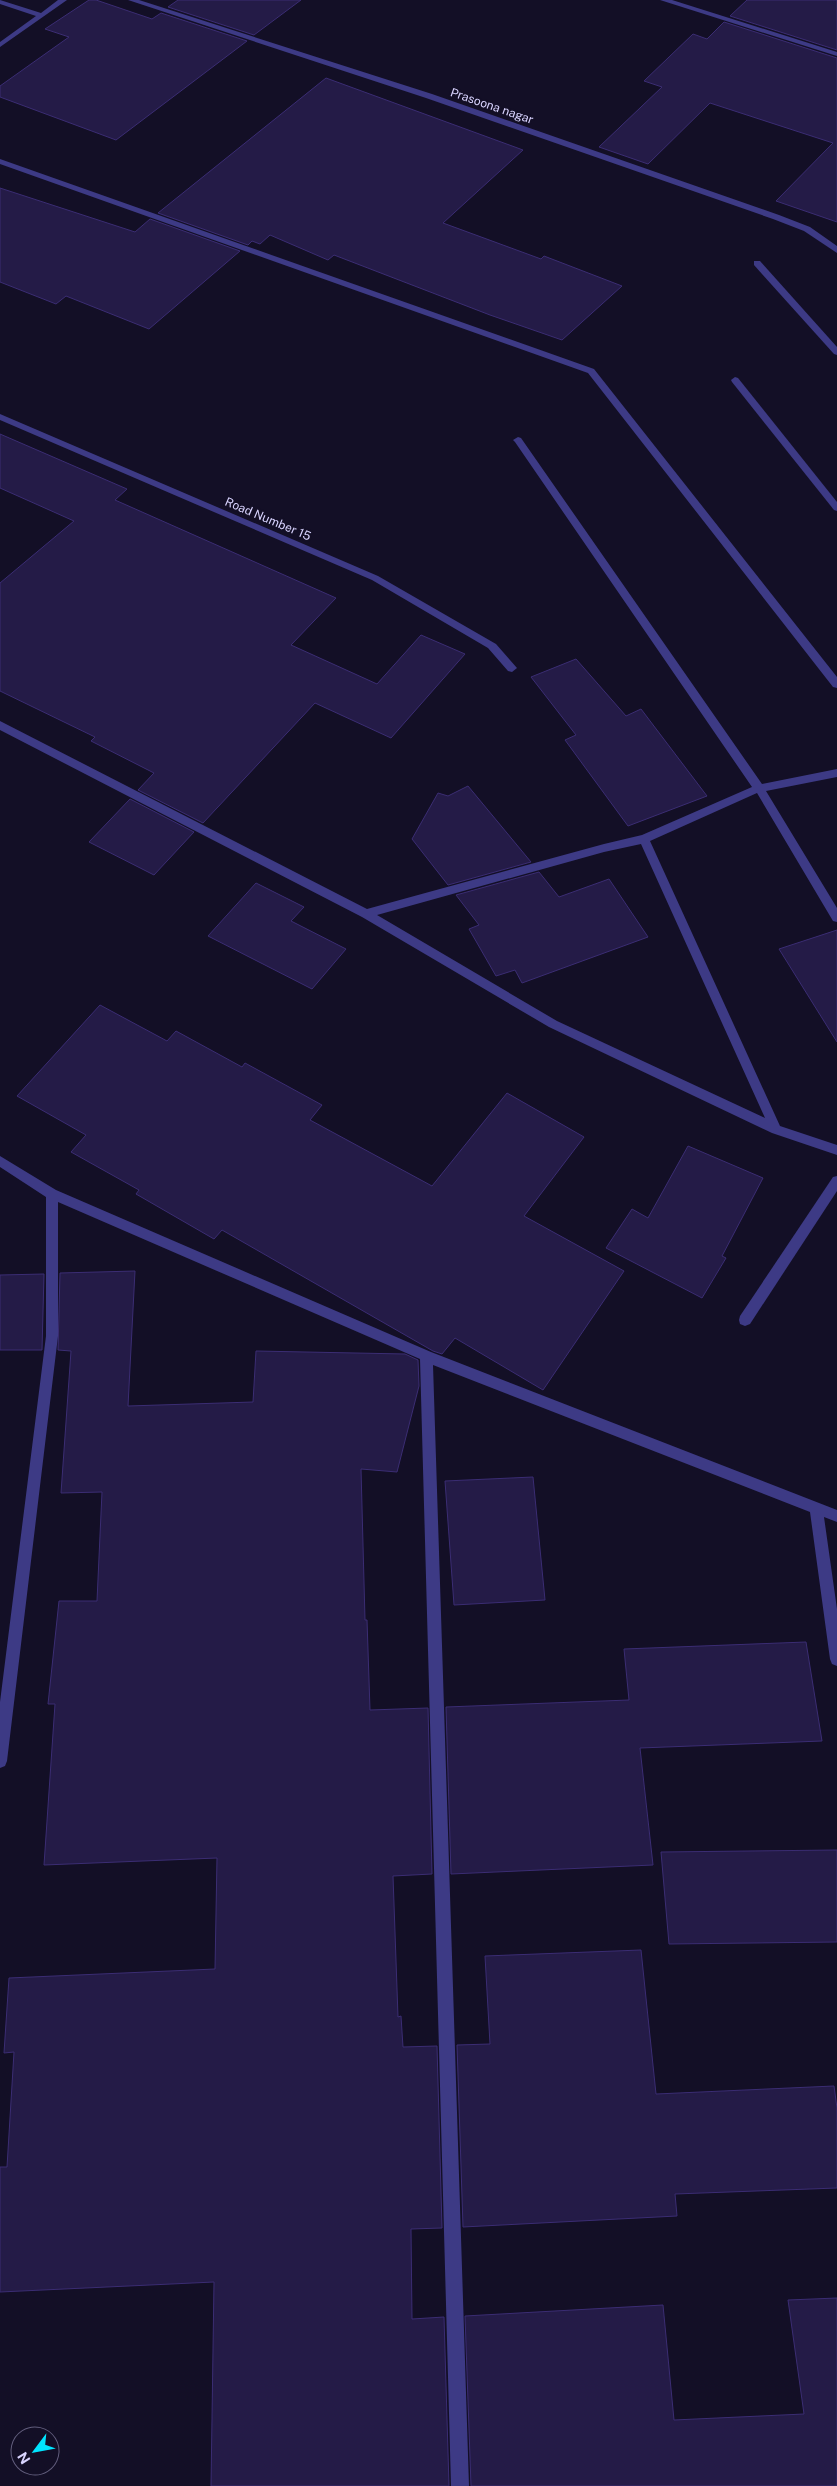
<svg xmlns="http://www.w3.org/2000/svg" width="837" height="2486" viewBox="0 0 837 2486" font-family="'Public Sans',sans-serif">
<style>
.building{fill:#241b47;stroke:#3b2d73}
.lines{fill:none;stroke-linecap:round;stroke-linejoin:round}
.street{fill:#3d3a85;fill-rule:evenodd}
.labels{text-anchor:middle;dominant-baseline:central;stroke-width:4;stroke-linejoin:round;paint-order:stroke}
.far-street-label{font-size:12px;fill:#d9d4ff;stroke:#130f26}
</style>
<rect width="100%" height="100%" fill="#130f26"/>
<g class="building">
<path d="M89 0H96L152 19 161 13 247 41 116 140 0 97V86L69 37 45 29Z"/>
<path d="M178 0H301L254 35 168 7Z"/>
<path d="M747 0H837V50L730 16Z"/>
<path d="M724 22 837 58V222L776 201 833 143 710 103 648 164 599 147 662 87 644 81 693 34 707 39Z"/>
<path d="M326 78 523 150 443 223 541 259 544 256 622 286 562 340 490 315 334 255 328 260 270 235 260 244 252 241 248 245 158 213Z"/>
<path d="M0 188 135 232 150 219 240 251 149 329 66 296 56 304 0 282Z"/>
<path d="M0 434 127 489 115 500 336 598 291 645 377 684 421 635 465 654 391 738 315 703 203 823 138 790 154 773 91 741 95 737 0 691V583L74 521 0 488Z"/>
<path d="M576 659 626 716 641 709 707 796 628 826 565 740 576 735 531 677Z"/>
<path d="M468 786 531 862 448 885 412 839 438 793 448 796Z"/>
<path d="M130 799 194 832 154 875 89 842Z"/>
<path d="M539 872 559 897 609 879 648 937 522 983 515 970 496 976 469 929 479 925 456 895Z"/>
<path d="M256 883 304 907 291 921 346 949 312 989 208 936Z"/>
<path d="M837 930V1042L779 949Z"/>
<path d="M100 1005 167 1041 176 1031 242 1067 245 1063 322 1105 310 1120 432 1186 507 1093 584 1137 524 1216 624 1271 543 1390 455 1338 442 1354 433 1351 222 1230 214 1239 136 1194 139 1190 71 1152 86 1135 17 1096Z"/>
<path d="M688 1146 763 1178 722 1256 726 1258 702 1298 606 1248 632 1209 648 1218Z"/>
<path d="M135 1271 128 1406 253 1402 256 1351 405 1354 418 1360 419 1386 397 1472 361 1469 365 1620H367L370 1710 428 1708 432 1874 393 1876 398 2017 401 2016 403 2047 437 2046 442 2228 411 2229 412 2319 444 2317 449 2486H211L214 2282 0 2292V2167H7L14 2052 4 2053 9 1978 215 1969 217 1858 44 1865 55 1704H48L59 1601H97L102 1492 61 1493 71 1351 58 1350 60 1273Z"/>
<path d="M44 1274 42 1350H0V1275Z"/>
<path d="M533 1477 545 1600 454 1605 445 1481Z"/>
<path d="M806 1642 822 1741 640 1748 653 1865 451 1874 446 1707 629 1700 624 1649Z"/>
<path d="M837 1850V1942L669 1944 661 1852Z"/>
<path d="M641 1950 656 2094 834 2086 837 2108V2188L675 2194 677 2216 463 2227 457 2045 490 2044 485 1956Z"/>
<path d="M837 2298V2486H471L465 2316 663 2305 674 2420 804 2414 788 2300Z"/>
</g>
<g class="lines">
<g class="street">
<path d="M0 0 41 13 58 0H67L0 47V42L36 16 0 4Z"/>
<path d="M128 0H139L432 94 779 215 810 227 837 246V253L804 231 773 219 426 98Z"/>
<path d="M660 0H672L837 52V56Z"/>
<path d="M0 159 594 369 837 677V688L833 687 588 373 0 164Z"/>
<path d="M754 261H760L837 347V355L834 354 754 265Z"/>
<path d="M735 377 738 378 837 502V511L834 510 732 382 731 380Z"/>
<path d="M0 414 378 576 496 644 517 668 512 672 508 671 488 648 372 580 0 420Z"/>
<path d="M518 437 521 438 762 784 837 769V777L766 791 837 908V922L833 921 757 793 650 841 780 1126 837 1145V1155L772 1133 549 1027 362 917 0 730V721L367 909 604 844 642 835 752 787 515 442 513 440ZM641 844 765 1118 557 1021 377 915 604 852Z"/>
<path d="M0 1156 56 1190 431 1352 837 1510V1522L824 1517 837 1609V1666L832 1664 830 1659 810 1512 433 1365 469 2486H451L420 1359 58 1202V1336L7 1761 5 1766 0 1768V1702L46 1336V1197L0 1167Z"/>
<path d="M837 1176V1191L750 1324 745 1326 740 1324 739 1320 740 1316 833 1177Z"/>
</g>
</g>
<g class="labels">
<g class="far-street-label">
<text transform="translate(492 106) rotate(19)">Prasoona nagar</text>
<text transform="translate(268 519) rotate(23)">Road Number 15</text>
</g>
</g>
<g transform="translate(35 2451) rotate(238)"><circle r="24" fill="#130f26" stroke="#625e7d"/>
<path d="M0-4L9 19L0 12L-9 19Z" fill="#00e5ff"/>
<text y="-8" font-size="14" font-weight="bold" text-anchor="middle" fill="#d9d4ff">N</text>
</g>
</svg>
